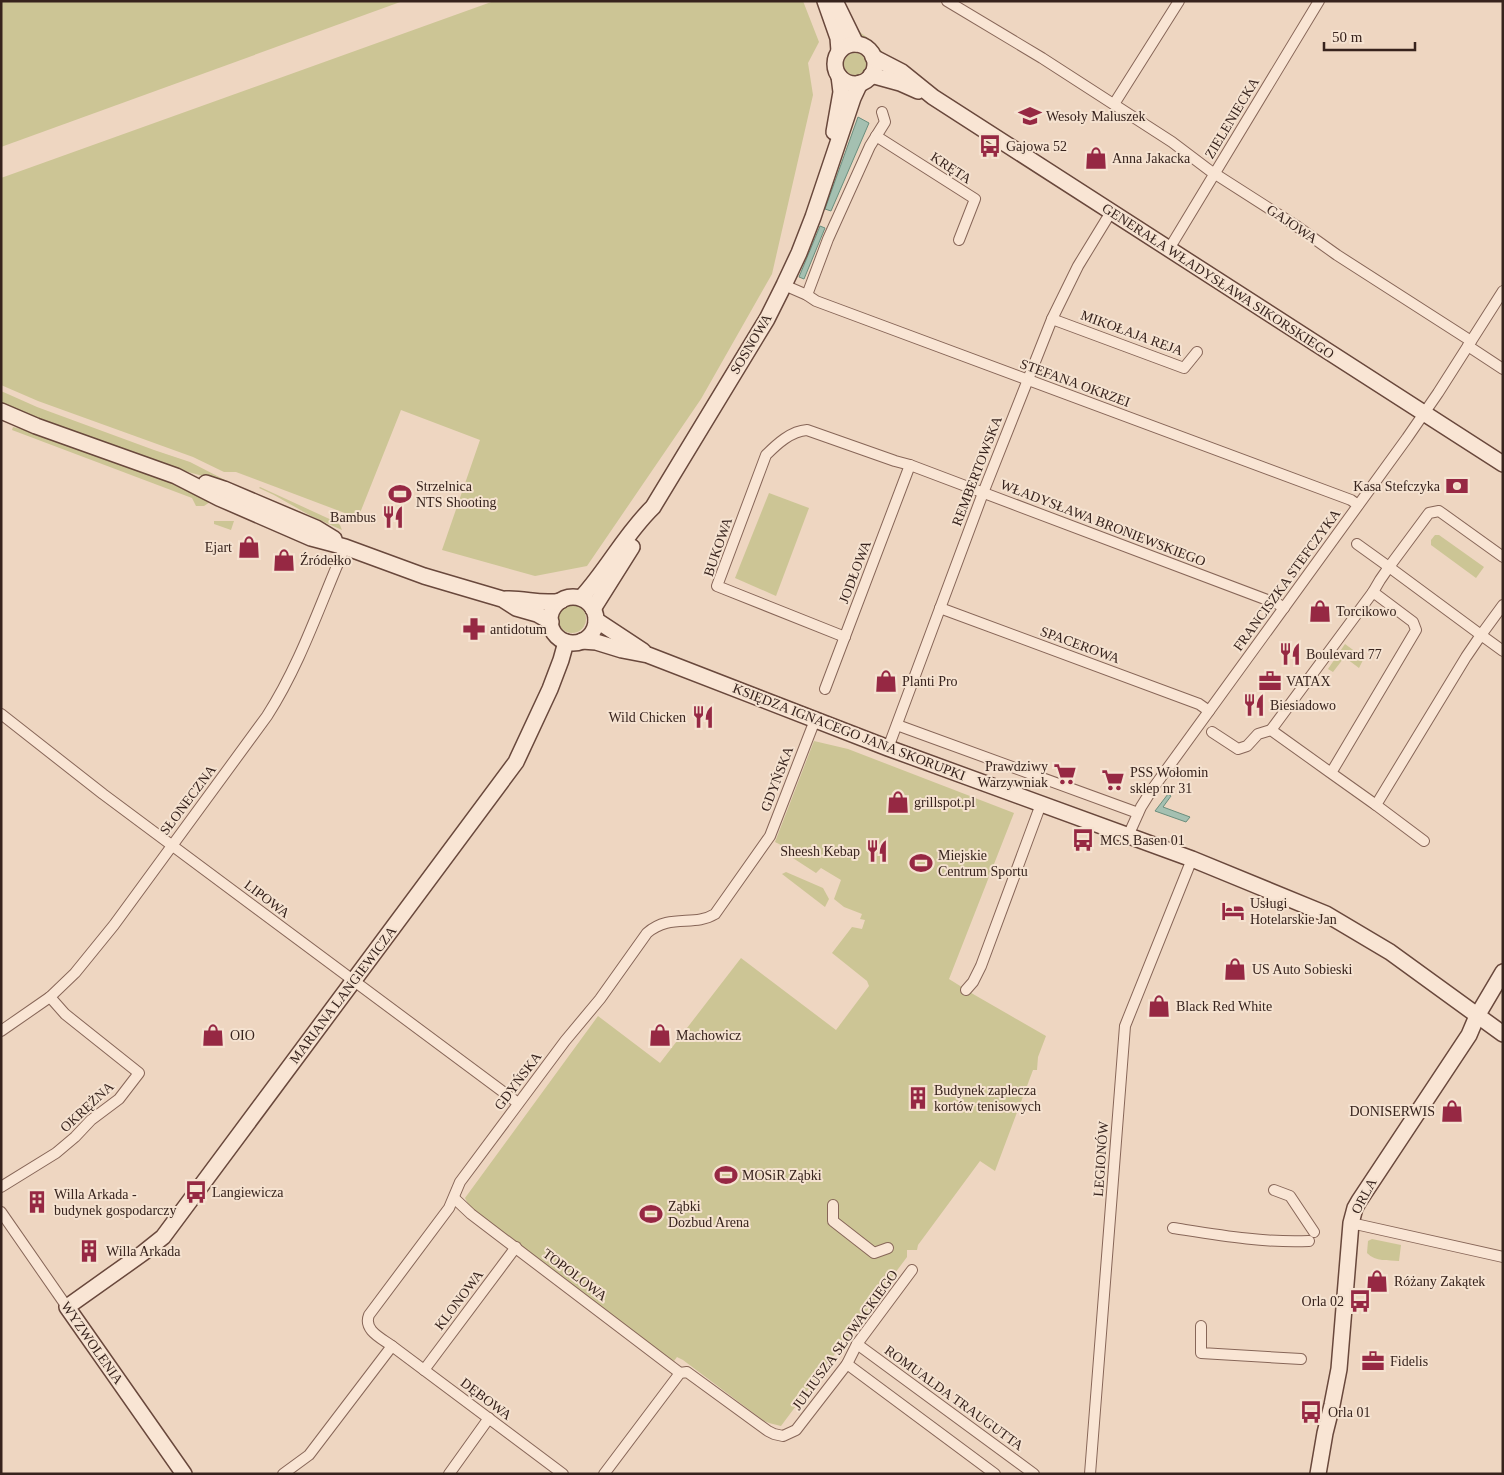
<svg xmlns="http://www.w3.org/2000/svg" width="1504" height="1475" viewBox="0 0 1504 1475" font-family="Georgia,serif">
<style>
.green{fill:#ccc595}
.water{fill:#a4c0b1;stroke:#6b8e7d}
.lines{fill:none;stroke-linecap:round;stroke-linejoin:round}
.street-casing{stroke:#876658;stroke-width:12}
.secondary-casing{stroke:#69483c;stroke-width:18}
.street{stroke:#f9e5d4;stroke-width:10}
.secondary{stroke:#f9e5d4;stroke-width:15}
.labels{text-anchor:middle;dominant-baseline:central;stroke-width:4;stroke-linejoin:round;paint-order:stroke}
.poi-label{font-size:14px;fill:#37231d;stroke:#f5e2d0;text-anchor:start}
.street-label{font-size:14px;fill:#37231d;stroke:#f5e2d0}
</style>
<rect width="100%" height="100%" fill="#eed6c1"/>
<g class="green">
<path d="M1 1H403L1 147Z"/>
<path d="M494 1H803L819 42 808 63 813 95 772 274 701 399 587 566 535 576 442 550 480 440 401 410 358 518 236 472H224L193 457 38 401 1 385V178Z"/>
<path d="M855 26 861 33 876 44 888 59 880 55 871 43 860 37Z"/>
<circle cx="855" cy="64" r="11"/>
<path d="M1 391 37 407 154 450 190 462 225 480V481C184 473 145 458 105 444 70 431 35 419 1 403Z"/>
<path d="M13 427 34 432 173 483 197 493 210 500V502L204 506H196L192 498 12 430Z"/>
<path d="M260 487 336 522 340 525 342 530 311 516 274 495 259 488Z"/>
<path d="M769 493 809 508 776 596 735 578Z"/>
<path d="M214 521H234L231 530 214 524Z"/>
<path d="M1435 535H1439L1484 567 1476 578 1431 545V540Z"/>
<circle cx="572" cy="619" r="14"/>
<path d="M1345 644 1364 658 1359 668 1347 659H1343L1333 672 1328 669Z"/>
<path d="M814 741 848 749 1014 813 949 979 973 994 1046 1036 1038 1057 1037 1070H1033L995 1171 980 1161 918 1245 917 1250H907V1257L781 1426 769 1423 764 1421 683 1360 677 1357 674 1361 670 1359 472 1212 465 1198 598 1016 660 1063 741 958 836 1030 869 986 867 981 832 953 852 927 862 929 865 920 860 919 862 914 844 907 834 899 841 880 821 868 816 873 779 849 781 845 775 842Z"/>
<path d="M786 872 823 888 829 899 825 907 782 874Z"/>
<path d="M1372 1239 1401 1245 1399 1261C1388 1260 1376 1262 1367 1253L1368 1241Z"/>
</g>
<g class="water">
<path d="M858 117 869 123 831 211 825 209Z"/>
<path d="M820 226 825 228 804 279 799 277Z"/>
<path d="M1168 794 1171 796 1163 807 1190 817 1186 822 1155 811Z"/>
</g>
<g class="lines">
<defs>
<g id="street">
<path d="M947 1 1042 58 1172 142 1209 170 1295 225 1337 255 1471 341"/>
<path d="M1114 104 1179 1"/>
<path d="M876 136 975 199 959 240"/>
<path d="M1169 249 1319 1"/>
<path d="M784 285 807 295 816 301 1351 500 1358 505"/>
<path d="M807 295 828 239 870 146 885 122 882 112"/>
<path d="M1052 319 1184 368 1197 352"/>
<path d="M1468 346 1503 369"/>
<path d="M1357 544 1389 567 1380 580 1373 592"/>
<path d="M1503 557 1439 511 1429 513 1389 567 1481 635 1503 605"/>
<path d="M940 608 1199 704 1209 711"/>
<path d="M845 637 717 586 766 455C777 444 791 431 807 430L895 461 910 465 1278 604 1284 608"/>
<path d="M825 689 910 465"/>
<path d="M1 714 103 794 518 1103"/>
<path d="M897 725 1138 813"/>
<path d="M1212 732 1238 749 1247 746 1258 734 1271 730"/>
<path d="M888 748 983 493 1052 319 1078 266 1111 212"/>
<path d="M1331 773 1271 730 1373 592 1413 622 1416 630 1331 773 1376 805"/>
<path d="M1128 836 1141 807 1151 791 1407 438 1438 393 1503 291"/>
<path d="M1424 841 1376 805 1466 657 1481 635 1503 651"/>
<path d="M966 990 973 982 981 966 1041 804"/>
<path d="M1 1031 50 997 75 973 114 925 267 716C301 663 320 604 345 547"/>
<path d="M1 1187 56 1153 75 1137 91 1120 119 1099 139 1073 65 1014 50 997"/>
<path d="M1274 1190 1290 1196 1314 1232"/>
<path d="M454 1198 471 1214 680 1373"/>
<path d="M833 1205V1221L874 1253 888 1248"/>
<path d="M1 1212 67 1307"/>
<path d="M1351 1223 1503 1257"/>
<path d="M1173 1228C1218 1235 1263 1243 1309 1241"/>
<path d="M1201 1326V1353L1301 1359"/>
<path d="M857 1344 1034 1474"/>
<path d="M392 1346 563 1474"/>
<path d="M847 1364 995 1474"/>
<path d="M424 1370 516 1247"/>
<path d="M283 1474 309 1455 392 1346C381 1338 363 1330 369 1315L449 1208 460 1182 565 1041 600 999 647 933C670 913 694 927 715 914L770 836 815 720"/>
<path d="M449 1474 489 1418"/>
<path d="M604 1474 680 1373 687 1372 768 1431 774 1434 783 1436 796 1430 847 1364 857 1344 912 1270"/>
<path d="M1090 1474 1125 1026 1192 859"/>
</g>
<g id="secondary">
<path d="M825 1 838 38 839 51"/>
<path d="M835 1 856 44"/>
<circle cx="855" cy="64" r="20"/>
<path d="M873 57 902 72 933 97 1503 464"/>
<path d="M871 75 900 83 918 91"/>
<path d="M834 132 841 92 839 76"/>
<path d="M1 411 36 426 176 476 219 498 311 538 345 547 424 576 502 599 516 608 537 614 551 622"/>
<path d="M206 483 224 489 316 528 334 539"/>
<circle cx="573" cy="620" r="23"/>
<path d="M581 598C607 570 625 534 653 507L767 319 784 285 799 253 813 217 853 98 860 83"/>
<path d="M506 599C526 598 540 605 561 601"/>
<path d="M593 609 632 547"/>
<path d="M596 620 643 651"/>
<path d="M582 641 596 642 622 650 648 655 888 748 1192 859 1326 914 1390 952 1503 1034"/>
<path d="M184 1474 67 1307 143 1253 163 1237 516 762 550 689 561 660 566 642"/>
<path d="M1318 1474 1325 1433 1332 1405 1339 1369 1351 1223 1355 1208 1359 1201 1469 1035 1477 1016 1503 972"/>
</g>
</defs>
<use href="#street" class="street-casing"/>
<use href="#secondary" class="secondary-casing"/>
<use href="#street" class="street"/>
<use href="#secondary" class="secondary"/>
</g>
<defs>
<symbol id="school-bare" viewBox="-9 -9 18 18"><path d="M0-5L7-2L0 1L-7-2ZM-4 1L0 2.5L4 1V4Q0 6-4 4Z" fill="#962843" stroke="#f5e2d0" stroke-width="2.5" paint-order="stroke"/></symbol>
<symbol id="bus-bare" viewBox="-9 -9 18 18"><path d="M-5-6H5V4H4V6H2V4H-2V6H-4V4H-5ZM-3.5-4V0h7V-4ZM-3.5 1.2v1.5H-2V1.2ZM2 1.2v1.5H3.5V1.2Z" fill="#962843" stroke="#f5e2d0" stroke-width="2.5" paint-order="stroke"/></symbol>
<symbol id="shop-bare" viewBox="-9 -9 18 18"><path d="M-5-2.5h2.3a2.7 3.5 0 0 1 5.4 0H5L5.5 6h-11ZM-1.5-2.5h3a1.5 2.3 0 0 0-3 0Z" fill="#962843" stroke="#f5e2d0" stroke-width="2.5" paint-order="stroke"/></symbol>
<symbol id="bank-bare" viewBox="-9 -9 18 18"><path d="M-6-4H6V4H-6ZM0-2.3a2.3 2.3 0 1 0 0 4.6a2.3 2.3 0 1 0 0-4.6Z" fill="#962843" stroke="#f5e2d0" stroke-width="2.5" paint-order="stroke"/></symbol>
<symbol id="stadium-bare" viewBox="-9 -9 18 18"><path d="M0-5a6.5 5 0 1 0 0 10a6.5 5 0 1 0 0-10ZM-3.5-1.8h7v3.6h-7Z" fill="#962843" stroke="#f5e2d0" stroke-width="2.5" paint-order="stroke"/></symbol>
<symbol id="restaurant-bare" viewBox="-9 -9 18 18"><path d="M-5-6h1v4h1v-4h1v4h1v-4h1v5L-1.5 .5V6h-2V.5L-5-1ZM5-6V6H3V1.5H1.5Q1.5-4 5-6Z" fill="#962843" stroke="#f5e2d0" stroke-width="2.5" paint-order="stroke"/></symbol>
<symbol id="pharmacy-bare" viewBox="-9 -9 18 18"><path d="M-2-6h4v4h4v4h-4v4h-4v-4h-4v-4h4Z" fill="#962843" stroke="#f5e2d0" stroke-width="2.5" paint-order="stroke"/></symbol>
<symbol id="office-bare" viewBox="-9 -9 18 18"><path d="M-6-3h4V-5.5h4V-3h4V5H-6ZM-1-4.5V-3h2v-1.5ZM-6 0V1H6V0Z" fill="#962843" stroke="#f5e2d0" stroke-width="2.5" paint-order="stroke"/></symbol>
<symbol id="supermarket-bare" viewBox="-9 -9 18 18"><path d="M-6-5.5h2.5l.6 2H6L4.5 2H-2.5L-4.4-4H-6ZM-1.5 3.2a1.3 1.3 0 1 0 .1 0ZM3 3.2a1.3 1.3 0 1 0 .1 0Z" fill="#962843" stroke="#f5e2d0" stroke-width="2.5" paint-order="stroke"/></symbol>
<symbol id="hotel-bare" viewBox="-9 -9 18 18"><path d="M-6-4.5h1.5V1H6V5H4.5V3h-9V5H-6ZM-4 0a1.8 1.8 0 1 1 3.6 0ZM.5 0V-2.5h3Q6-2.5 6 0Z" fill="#962843" stroke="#f5e2d0" stroke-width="2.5" paint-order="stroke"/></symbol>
<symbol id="building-bare" viewBox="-9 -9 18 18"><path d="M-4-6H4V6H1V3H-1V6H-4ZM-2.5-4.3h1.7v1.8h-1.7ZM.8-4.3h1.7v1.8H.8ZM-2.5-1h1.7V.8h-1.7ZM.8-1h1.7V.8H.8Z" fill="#962843" stroke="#f5e2d0" stroke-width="2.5" paint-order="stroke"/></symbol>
</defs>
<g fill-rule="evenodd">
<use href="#school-bare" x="1014" y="100" width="32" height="32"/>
<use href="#bus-bare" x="974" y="130" width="32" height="32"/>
<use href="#shop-bare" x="1080" y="142" width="32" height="32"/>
<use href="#bank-bare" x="1441" y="470" width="32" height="32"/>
<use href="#stadium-bare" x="384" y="478" width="32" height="32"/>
<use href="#restaurant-bare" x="377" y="501" width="32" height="32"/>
<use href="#shop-bare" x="233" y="531" width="32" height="32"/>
<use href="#shop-bare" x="268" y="544" width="32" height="32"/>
<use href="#shop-bare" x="1304" y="595" width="32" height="32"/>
<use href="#pharmacy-bare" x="458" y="613" width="32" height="32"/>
<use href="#restaurant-bare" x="1274" y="638" width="32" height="32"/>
<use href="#shop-bare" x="870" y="665" width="32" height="32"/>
<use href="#office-bare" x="1254" y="665" width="32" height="32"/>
<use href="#restaurant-bare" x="1238" y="689" width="32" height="32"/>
<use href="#restaurant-bare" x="687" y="701" width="32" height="32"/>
<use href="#supermarket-bare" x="1049" y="758" width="32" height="32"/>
<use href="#supermarket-bare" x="1097" y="764" width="32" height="32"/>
<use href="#shop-bare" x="882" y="786" width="32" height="32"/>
<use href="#bus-bare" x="1067" y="824" width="32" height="32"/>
<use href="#restaurant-bare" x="861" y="835" width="32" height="32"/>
<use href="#stadium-bare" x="905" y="847" width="32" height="32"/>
<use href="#hotel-bare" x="1217" y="895" width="32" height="32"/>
<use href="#shop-bare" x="1219" y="953" width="32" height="32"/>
<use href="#shop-bare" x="1143" y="990" width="32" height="32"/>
<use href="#shop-bare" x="197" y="1019" width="32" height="32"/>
<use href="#shop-bare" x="644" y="1019" width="32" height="32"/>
<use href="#building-bare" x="902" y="1082" width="32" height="32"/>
<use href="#shop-bare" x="1436" y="1095" width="32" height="32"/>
<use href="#stadium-bare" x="710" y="1159" width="32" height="32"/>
<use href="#bus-bare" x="180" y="1176" width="32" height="32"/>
<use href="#building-bare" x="21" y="1186" width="32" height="32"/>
<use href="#stadium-bare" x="635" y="1198" width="32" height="32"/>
<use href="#building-bare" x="73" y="1235" width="32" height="32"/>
<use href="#shop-bare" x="1361" y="1265" width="32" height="32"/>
<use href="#bus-bare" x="1344" y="1285" width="32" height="32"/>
<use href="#office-bare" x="1357" y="1345" width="32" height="32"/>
<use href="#bus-bare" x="1295" y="1396" width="32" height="32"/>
</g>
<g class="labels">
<g class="poi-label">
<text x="1046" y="116">Wesoły Maluszek</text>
<text x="1006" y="146">Gajowa 52</text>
<text x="1112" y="158">Anna Jakacka</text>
<text x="416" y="486">Strzelnica<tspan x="416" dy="16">NTS Shooting</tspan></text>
<text x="1440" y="486" text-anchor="end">Kasa Stefczyka</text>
<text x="376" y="517" text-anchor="end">Bambus</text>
<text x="232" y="547" text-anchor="end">Ejart</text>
<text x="300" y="560">Źródełko</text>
<text x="1336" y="611">Torcikowo</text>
<text x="490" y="629">antidotum</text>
<text x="1306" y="654">Boulevard 77</text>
<text x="902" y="681">Planti Pro</text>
<text x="1286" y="681">VATAX</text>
<text x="1270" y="705">Biesiadowo</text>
<text x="686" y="717" text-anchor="end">Wild Chicken</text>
<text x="1048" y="766" text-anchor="end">Prawdziwy<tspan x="1048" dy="16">Warzywniak</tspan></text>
<text x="1130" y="772">PSS Wołomin<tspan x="1130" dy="16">sklep nr 31</tspan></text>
<text x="914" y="802">grillspot.pl</text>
<text x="1100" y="840">MCS Basen 01</text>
<text x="860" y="851" text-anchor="end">Sheesh Kebap</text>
<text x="938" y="855">Miejskie<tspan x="938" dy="16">Centrum Sportu</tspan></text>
<text x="1250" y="903">Usługi<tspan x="1250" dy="16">Hotelarskie Jan</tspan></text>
<text x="1252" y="969">US Auto Sobieski</text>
<text x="1176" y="1006">Black Red White</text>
<text x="230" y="1035">OIO</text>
<text x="676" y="1035">Machowicz</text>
<text x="934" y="1090">Budynek zaplecza<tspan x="934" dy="16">kortów tenisowych</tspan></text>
<text x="1435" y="1111" text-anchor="end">DONISERWIS</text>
<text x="742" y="1175">MOSiR Ząbki</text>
<text x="212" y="1192">Langiewicza</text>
<text x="54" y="1194">Willa Arkada -<tspan x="54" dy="16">budynek gospodarczy</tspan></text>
<text x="668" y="1206">Ząbki<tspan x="668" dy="16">Dozbud Arena</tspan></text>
<text x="106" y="1251">Willa Arkada</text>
<text x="1394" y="1281">Różany Zakątek</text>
<text x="1344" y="1301" text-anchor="end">Orla 02</text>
<text x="1390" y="1361">Fidelis</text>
<text x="1328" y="1412">Orla 01</text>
</g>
<g class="street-label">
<text transform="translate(1232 118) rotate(-59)">ZIELENIECKA</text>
<text transform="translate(951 168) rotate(33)">KRĘTA</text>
<text transform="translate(1292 224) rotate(34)">GAJOWA</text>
<text transform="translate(1218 281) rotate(33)">GENERAŁA WŁADYSŁAWA SIKORSKIEGO</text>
<text transform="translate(1132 333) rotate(20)">MIKOŁAJA REJA</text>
<text transform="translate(751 344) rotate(-59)">SOSNOWA</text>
<text transform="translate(1075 383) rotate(20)">STEFANA OKRZEI</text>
<text transform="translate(977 471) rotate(-69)">REMBERTOWSKA</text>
<text transform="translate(1103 523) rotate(21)">WŁADYSŁAWA BRONIEWSKIEGO</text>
<text transform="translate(718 547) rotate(-71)">BUKOWA</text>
<text transform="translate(855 572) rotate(-69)">JODŁOWA</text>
<text transform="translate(1287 580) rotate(-54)">FRANCISZKA STEFCZYKA</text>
<text transform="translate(1080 645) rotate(20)">SPACEROWA</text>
<text transform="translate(849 732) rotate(21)">KSIĘDZA IGNACEGO JANA SKORUPKI</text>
<text transform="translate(777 779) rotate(-69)">GDYŃSKA</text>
<text transform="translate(188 800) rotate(-53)">SŁONECZNA</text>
<text transform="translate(267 899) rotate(37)">LIPOWA</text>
<text transform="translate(343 995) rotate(-53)">MARIANA LANGIEWICZA</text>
<text transform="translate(518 1081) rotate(-53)">GDYŃSKA</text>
<text transform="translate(87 1107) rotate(-43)">OKRĘŻNA</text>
<text transform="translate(1101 1159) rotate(-86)">LEGIONÓW</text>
<text transform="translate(1364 1196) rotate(-62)">ORLA</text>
<text transform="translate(575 1275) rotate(37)">TOPOLOWA</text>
<text transform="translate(459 1300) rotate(-53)">KLONOWA</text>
<text transform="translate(845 1340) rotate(-54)">JULIUSZA SŁOWACKIEGO</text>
<text transform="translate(92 1343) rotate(55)">WYZWOLENIA</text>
<text transform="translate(954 1398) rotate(36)">ROMUALDA TRAUGUTTA</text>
<text transform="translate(486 1399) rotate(37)">DĘBOWA</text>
</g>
</g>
<rect width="1504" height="1475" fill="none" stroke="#37231d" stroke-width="5"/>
<path d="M1324 42v8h91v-8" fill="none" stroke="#37231d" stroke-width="2.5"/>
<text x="1332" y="42" font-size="15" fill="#37231d" stroke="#f5e2d0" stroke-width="4" paint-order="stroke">50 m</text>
</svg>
